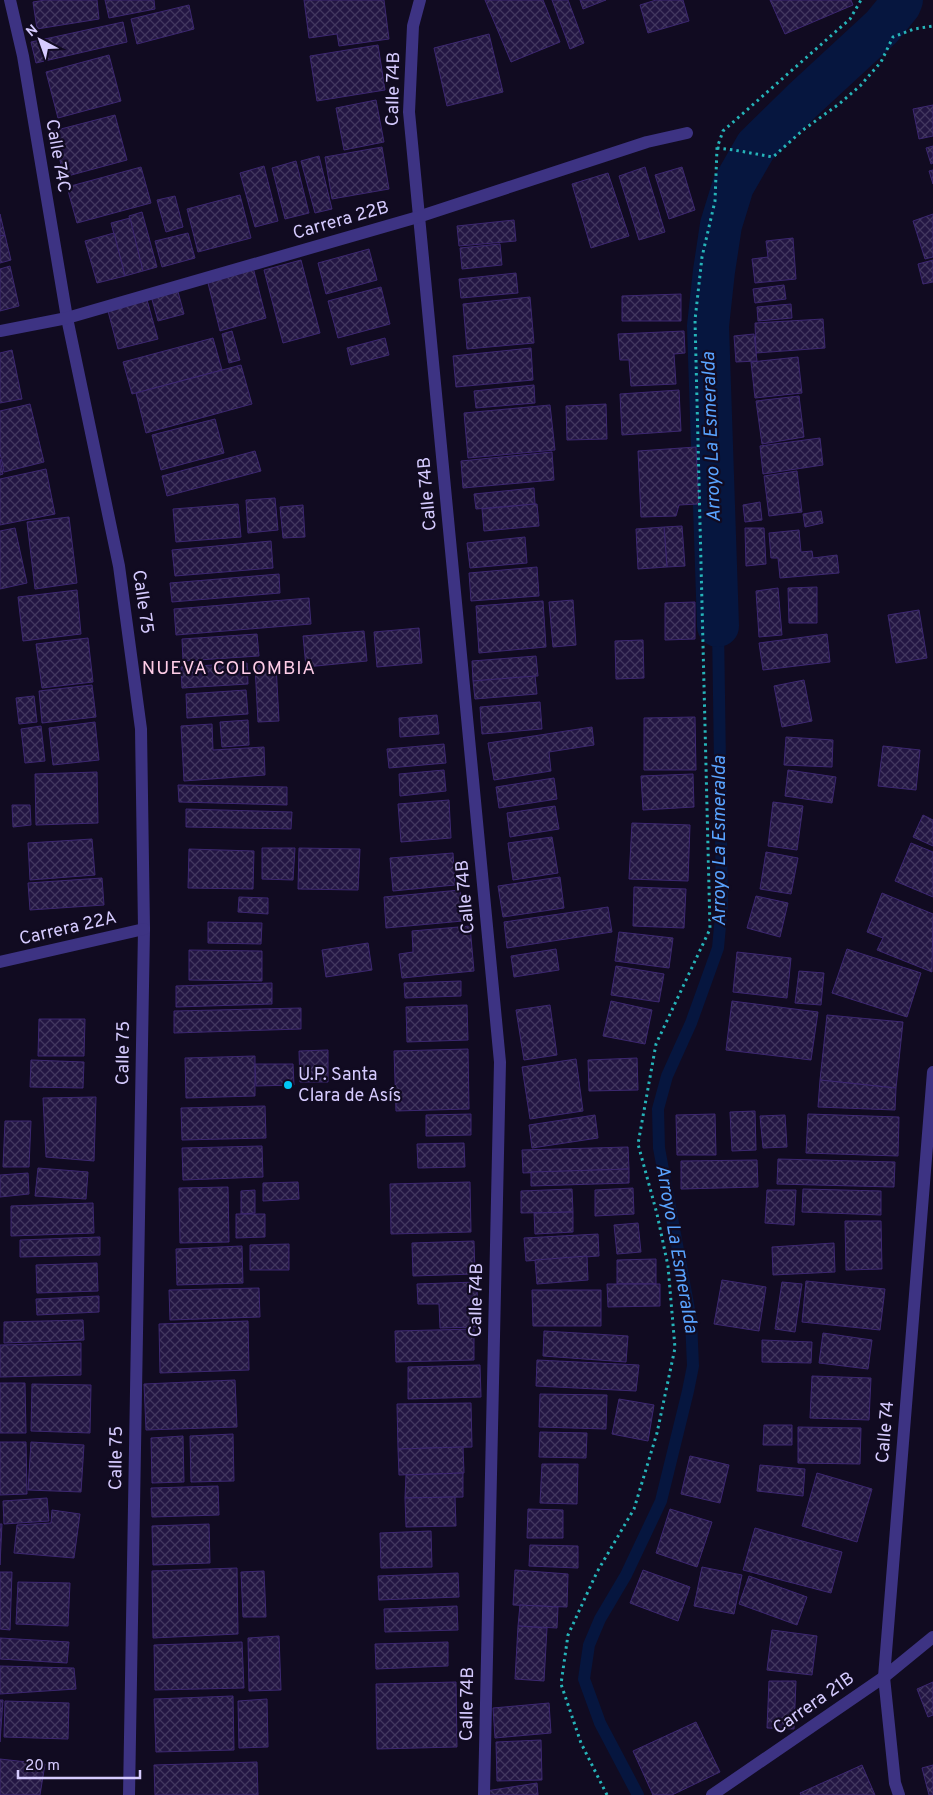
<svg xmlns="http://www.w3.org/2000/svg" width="933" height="1795" viewBox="0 0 933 1795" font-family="Overpass,sans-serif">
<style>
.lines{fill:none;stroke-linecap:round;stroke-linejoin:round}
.stream{stroke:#06163f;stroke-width:12}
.canal{stroke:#06163f;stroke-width:42}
.building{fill:url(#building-cross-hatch);stroke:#3c2770}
.path{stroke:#26b4b9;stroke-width:3;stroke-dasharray:2.5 4;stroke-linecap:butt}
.minor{stroke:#3d3383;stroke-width:12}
.poi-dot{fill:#00c7f6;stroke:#110b21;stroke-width:2}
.labels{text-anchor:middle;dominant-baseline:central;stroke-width:4.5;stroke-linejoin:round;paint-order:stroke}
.street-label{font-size:18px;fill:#d6cbff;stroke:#110b21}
.poi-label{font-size:18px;fill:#d6cbff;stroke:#110b21;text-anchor:start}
.water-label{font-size:19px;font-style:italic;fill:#59a3ff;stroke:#110b21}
.neighbourhood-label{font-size:19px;letter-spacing:1px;fill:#ffcde8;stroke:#110b21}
</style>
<defs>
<pattern id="building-cross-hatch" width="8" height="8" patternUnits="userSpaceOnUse" patternTransform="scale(1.25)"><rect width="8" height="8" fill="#231643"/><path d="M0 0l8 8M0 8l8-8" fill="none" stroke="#42375f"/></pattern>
</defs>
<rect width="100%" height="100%" fill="#110b21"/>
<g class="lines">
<path class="stream" d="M638 1795 600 1723 584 1679 589 1645 600 1619 626 1575 661 1501 688 1391 693 1366 691 1320 659 1148 658 1109 667 1076 691 1023 718 948 722 904 718 626"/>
<path class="canal" d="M718 626 708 326 714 271 721 225 733 186 756 146 803 100 882 27 900 5 902 0"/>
</g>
<g class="building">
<path d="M45 0H97L99 19 37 29 33 2Z"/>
<path d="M105 0H154L155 9 109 18Z"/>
<path d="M304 0H384L389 39 339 46 337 34 309 38Z"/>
<path d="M485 0H543L560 42 511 62Z"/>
<path d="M552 0H568L584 43 570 49Z"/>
<path d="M580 0H606L583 9Z"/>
<path d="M656 0H683L689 21 648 33 640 5Z"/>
<path d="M770 0H851L853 5 785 34Z"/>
<path d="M189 5 194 29 137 44 131 19Z"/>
<path d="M123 22 127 42 36 63 31 42Z"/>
<path d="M489 34 503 92 447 106 434 48Z"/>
<path d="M378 45 385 90 317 101 310 56Z"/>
<path d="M109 55 121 101 58 118 46 72Z"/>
<path d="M376 100 384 142 344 150 336 108Z"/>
<path d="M933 105V136L919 139 913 109Z"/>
<path d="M115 115 127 160 64 177 53 131Z"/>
<path d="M933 146V163L931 164 926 148Z"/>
<path d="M382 147 389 189 332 199 325 157Z"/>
<path d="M319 156 332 209 315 213 301 161Z"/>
<path d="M296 161 309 213 285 219 272 168Z"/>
<path d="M264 166 278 221 255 227 240 173Z"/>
<path d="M141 167 151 203 77 223 67 187Z"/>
<path d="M645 167 665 232 639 240 619 176Z"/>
<path d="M682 167 695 210 669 219 655 175Z"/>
<path d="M933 170V184L929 171Z"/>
<path d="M608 173 629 236 591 248 572 184Z"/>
<path d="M240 195 251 238 198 252 187 209Z"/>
<path d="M175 196 183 227 166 232 157 200Z"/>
<path d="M142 212 157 267 143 271 129 216Z"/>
<path d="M0 214 5 235 0 236Z"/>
<path d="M933 214V257L925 259 913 221Z"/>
<path d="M130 218 143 271 125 276 111 223Z"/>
<path d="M514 220 516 241 459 246 457 226Z"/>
<path d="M114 233 125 276 97 283 85 241Z"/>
<path d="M188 233 195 258 162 267 155 241Z"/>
<path d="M5 235 11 260 0 263V236Z"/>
<path d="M793 238 796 279 755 283 752 259 768 257 766 241Z"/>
<path d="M500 244 502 265 462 269 460 248Z"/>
<path d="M369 249 377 280 326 294 318 263Z"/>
<path d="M301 260 320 333 283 343 264 270Z"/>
<path d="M933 260V282L923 284 918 264Z"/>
<path d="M10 266 19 306 0 311V269Z"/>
<path d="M253 267 266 318 220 331 207 279Z"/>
<path d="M516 273 518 293 461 298 459 279Z"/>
<path d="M784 285 786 299 755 303 753 289Z"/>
<path d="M381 287 390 324 338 338 328 301Z"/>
<path d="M177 288 184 314 158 321 151 296Z"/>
<path d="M681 294V321H622V296Z"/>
<path d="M530 297 534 343 467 349 463 304Z"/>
<path d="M147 300 158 339 118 349 108 311Z"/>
<path d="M791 304 792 318 758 321 757 307Z"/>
<path d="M823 319 825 348 756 353 755 323Z"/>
<path d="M232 331 240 360 229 363 222 334Z"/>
<path d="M684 331 685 353 674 354 676 384 631 386 629 360H620L618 334Z"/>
<path d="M754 334 757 361 736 362 734 336Z"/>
<path d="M213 338 222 370 132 394 123 362Z"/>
<path d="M385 338 389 355 351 365 347 348Z"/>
<path d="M531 348 533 380 456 387 453 356Z"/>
<path d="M12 350 22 399 0 403V353Z"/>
<path d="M798 357 802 393 755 398 751 362Z"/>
<path d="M241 365 252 404 146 433 136 393Z"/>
<path d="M534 385 535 403 476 408 474 391Z"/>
<path d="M679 390 681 431 622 435 620 394Z"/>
<path d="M799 396 804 437 762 444 756 401Z"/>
<path d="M30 404 44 462 4 472 0 453V411Z"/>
<path d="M606 404 607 439 567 440 566 406Z"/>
<path d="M550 405 555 450 468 458 464 413Z"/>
<path d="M215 419 224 453 161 470 152 435Z"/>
<path d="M820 438 823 465 763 474 760 446Z"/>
<path d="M696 447 699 504 679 505 676 516 641 517 638 451Z"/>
<path d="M255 451 261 471 167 496 162 476Z"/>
<path d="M552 452 554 480 463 488 461 461Z"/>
<path d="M0 459 3 474 0 475Z"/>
<path d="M46 469 55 514 0 525V479Z"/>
<path d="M797 471 802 512 769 516 764 476Z"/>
<path d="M534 488 535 504 476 509 474 494Z"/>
<path d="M275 498 278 530 248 533 246 500Z"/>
<path d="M760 502 762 520 745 522 743 505Z"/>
<path d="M238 504 241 537 176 542 173 509Z"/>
<path d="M535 504H537L539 526 484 531 482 509Z"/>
<path d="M303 505 305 537 283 538 280 507Z"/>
<path d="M821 511 823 523 805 527 803 514Z"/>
<path d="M69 517 77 583 35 589 27 522Z"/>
<path d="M682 526 685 566 667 567 664 527Z"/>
<path d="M664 527 667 567 638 569 636 529Z"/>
<path d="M15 528 27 583 0 589V531Z"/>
<path d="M745 528H764L766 564 746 566Z"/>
<path d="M799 530 801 552 812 551 813 558 837 555 839 573 780 578 778 558H771L769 533Z"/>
<path d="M525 537 527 563 470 568 467 543Z"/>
<path d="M271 541 273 568 175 576 172 550Z"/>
<path d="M537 567 539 596 471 601 469 573Z"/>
<path d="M279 574 280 593 172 602 170 583Z"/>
<path d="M817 587V623H789L788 588Z"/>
<path d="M778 588 782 635 759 637 756 591Z"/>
<path d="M77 590 81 634 23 641 18 597Z"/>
<path d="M309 598 311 624 176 635 174 609Z"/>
<path d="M573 600 576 645 553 647 549 602Z"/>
<path d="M543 601 546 647 479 653 476 606Z"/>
<path d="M695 602V639L665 640V603Z"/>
<path d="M919 610 927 658 896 663 888 615Z"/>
<path d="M419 628 422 663 377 667 374 632Z"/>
<path d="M364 631 367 661 306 667 303 636Z"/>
<path d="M257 634 259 656 183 661 182 639Z"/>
<path d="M827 634 830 662 763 670 759 643Z"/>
<path d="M88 638 93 682 42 688 36 644Z"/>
<path d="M643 640 644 678 616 679 615 641Z"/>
<path d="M536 656 538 676 473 681 472 661Z"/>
<path d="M247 663 248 684 182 688 181 667Z"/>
<path d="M276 664 279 721 258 722 255 666Z"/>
<path d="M535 676 537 694 475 699 473 681Z"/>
<path d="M804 680 812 721 782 727 774 686Z"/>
<path d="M92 685 96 717 42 723 39 691Z"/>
<path d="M246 690 248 714 187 718 186 694Z"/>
<path d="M34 696 37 722 19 724 16 698Z"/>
<path d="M540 702 542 729 482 734 480 707Z"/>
<path d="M437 715 439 734 400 737 399 718Z"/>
<path d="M695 717 696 770H644V718Z"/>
<path d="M248 720 249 745 222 747 220 722Z"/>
<path d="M95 722 99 760 53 765 49 728Z"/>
<path d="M212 724 213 750 264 747 265 775 184 781 181 726Z"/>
<path d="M41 726 45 761 25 763 21 729Z"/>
<path d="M592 727 594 745 549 752 551 771 494 780 488 743Z"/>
<path d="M786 737 833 740 832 767 784 765Z"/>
<path d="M444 744 446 763 389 768 387 749Z"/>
<path d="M883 746 920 750 916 790 878 786Z"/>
<path d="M444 770 446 791 400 796 399 774Z"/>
<path d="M788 770 836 777 832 803 785 796Z"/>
<path d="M97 772 98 823 36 825 35 774Z"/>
<path d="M693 774 694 807 643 810 641 776Z"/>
<path d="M554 778 557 799 499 808 496 787Z"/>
<path d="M178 785 287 787V805L179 802Z"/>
<path d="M449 800 451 838 401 842 398 804Z"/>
<path d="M773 802 803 806 797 850 768 846Z"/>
<path d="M12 805H30L31 825 13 827Z"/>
<path d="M555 806 559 829 510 837 507 813Z"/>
<path d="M186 809 292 812 291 829 186 827Z"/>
<path d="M923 815 933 820V846L913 837Z"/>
<path d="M632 823 690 825 688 881 629 879Z"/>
<path d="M552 837 558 873 513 880 508 843Z"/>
<path d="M92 839 95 875 30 880 28 843Z"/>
<path d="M911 843 933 852V897L895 881Z"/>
<path d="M262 848H295L293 880 262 879Z"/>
<path d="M299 848 360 849 358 890 298 889Z"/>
<path d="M189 849 254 851 253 889 188 888Z"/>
<path d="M766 852 798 858 791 894 760 889Z"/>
<path d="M453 853 455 885 393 891 390 858Z"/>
<path d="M560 877 564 908 503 917 498 886Z"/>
<path d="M102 878 104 905 30 910 28 883Z"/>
<path d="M634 887 686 889 684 928 633 926Z"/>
<path d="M460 890 463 921 386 928 384 897Z"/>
<path d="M882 893 933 914 932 972 877 950 883 938 867 932Z"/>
<path d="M756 896 788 903 780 937 747 928Z"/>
<path d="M239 897 268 898V914L238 912Z"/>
<path d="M608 907 612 932 507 948 504 922Z"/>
<path d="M208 922 262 923 261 944 208 943Z"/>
<path d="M470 926 474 971 402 978 399 954 413 952 412 931Z"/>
<path d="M619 932 673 938 669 968 615 961Z"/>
<path d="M368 943 372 970 326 977 322 950Z"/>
<path d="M556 949 559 970 514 977 511 956Z"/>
<path d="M847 949 921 973 907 1017 832 993Z"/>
<path d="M189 950 262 951V981L189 980Z"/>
<path d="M737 952 791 958 787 998 733 992Z"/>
<path d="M616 966 664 974 659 1002 611 995Z"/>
<path d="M799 971 824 973 821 1005 795 1003Z"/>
<path d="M461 981V996L405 998 404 983Z"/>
<path d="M272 983V1004L176 1007V986Z"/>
<path d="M611 1001 652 1010 645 1044 603 1036Z"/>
<path d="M732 1001 818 1012 811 1060 726 1050Z"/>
<path d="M467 1005 468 1040 407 1042 406 1007Z"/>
<path d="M550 1005 557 1055 524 1060 516 1010Z"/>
<path d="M301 1008V1029L174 1033V1011Z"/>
<path d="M827 1015 903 1022 896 1088 820 1080Z"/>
<path d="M39 1019H85L84 1056H38Z"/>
<path d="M468 1049 469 1109 396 1111 394 1051Z"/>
<path d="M328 1050V1082H300L299 1051Z"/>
<path d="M255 1056V1096L186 1098 185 1058Z"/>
<path d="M637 1058 638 1090 589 1091 588 1060Z"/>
<path d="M576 1059 583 1111 530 1119 522 1067Z"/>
<path d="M31 1060 84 1062 83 1088 30 1087Z"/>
<path d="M255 1064H293L294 1085 256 1086Z"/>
<path d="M820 1080 896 1088 895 1110 818 1107Z"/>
<path d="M96 1097 94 1161 46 1157 43 1098Z"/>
<path d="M265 1106 266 1138 182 1140 181 1108Z"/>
<path d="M755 1111 756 1150 732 1151 730 1112Z"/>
<path d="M471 1114V1135L426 1136V1115Z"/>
<path d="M715 1114 716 1155H677L676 1115Z"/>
<path d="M808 1114 899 1117 898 1156 806 1153Z"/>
<path d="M595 1115 598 1138 532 1148 529 1125Z"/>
<path d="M785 1115 787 1147 763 1148 760 1116Z"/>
<path d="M5 1121H31L29 1167H3Z"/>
<path d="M464 1143 465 1167 418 1168 417 1144Z"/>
<path d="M262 1146 263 1177 183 1180 182 1148Z"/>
<path d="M628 1147 629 1169 523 1173 522 1150Z"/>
<path d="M778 1159 895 1162 894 1187 777 1184Z"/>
<path d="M757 1160 758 1187 681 1189V1161Z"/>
<path d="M38 1168 88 1172 86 1199 35 1196Z"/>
<path d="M629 1169V1183L531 1186V1172Z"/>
<path d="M28 1173 29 1194 0 1197V1175Z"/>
<path d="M298 1182 299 1199 263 1201V1183Z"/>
<path d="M470 1182 471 1232 391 1234 390 1184Z"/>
<path d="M228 1187 229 1242 180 1243 179 1188Z"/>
<path d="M633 1188 634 1214 595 1216V1190Z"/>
<path d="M572 1189 573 1212 521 1213V1191Z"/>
<path d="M803 1189 881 1191V1215L802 1212Z"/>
<path d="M255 1190V1213L241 1214V1191Z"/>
<path d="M767 1190H796L794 1225 765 1223Z"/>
<path d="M93 1203 94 1233 11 1236V1206Z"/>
<path d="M573 1212V1232L535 1234 534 1213Z"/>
<path d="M236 1214H265V1237L236 1238Z"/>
<path d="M845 1221H881L882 1269 846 1270Z"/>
<path d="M638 1223 641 1252 617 1254 614 1225Z"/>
<path d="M598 1234 599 1256 526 1261 524 1238Z"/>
<path d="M100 1237V1255L20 1257V1240Z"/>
<path d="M474 1241 475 1274 413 1276 412 1243Z"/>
<path d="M834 1243 835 1272 773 1275 772 1247Z"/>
<path d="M289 1244V1270H250V1245Z"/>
<path d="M242 1246 243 1283 177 1285 176 1249Z"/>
<path d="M587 1256 588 1280 537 1284 535 1260Z"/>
<path d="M656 1259V1284H617V1260Z"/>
<path d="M97 1263 98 1291 37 1293 36 1265Z"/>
<path d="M722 1280 766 1287 759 1331 714 1324Z"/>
<path d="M806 1281 885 1289 880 1330 802 1322Z"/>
<path d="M477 1282 478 1327 440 1328 439 1304H418L417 1284Z"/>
<path d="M782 1282 802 1284 795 1332 775 1329Z"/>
<path d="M607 1284H660V1306L608 1307Z"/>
<path d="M259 1288 260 1317 170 1320 169 1290Z"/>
<path d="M532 1290H601V1326H533Z"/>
<path d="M99 1296V1312L37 1315 36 1299Z"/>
<path d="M83 1320 84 1340 4 1343V1322Z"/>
<path d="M248 1321 249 1370 160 1373 159 1324Z"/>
<path d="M474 1329V1360L396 1362 395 1331Z"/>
<path d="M544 1331 628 1336 626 1362 543 1356Z"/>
<path d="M823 1333 872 1340 868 1369 819 1363Z"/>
<path d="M762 1340 812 1342 811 1363 762 1362Z"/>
<path d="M81 1343V1375L0 1377V1345Z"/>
<path d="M537 1360 639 1365 636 1391 536 1386Z"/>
<path d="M480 1365 481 1397 408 1399V1367Z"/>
<path d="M812 1376 871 1378 869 1420 810 1418Z"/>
<path d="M235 1380 237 1427 146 1430 144 1384Z"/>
<path d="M0 1383H25L26 1433H0Z"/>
<path d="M32 1384 91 1385 90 1433 31 1431Z"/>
<path d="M540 1394 607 1395 606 1429 539 1427Z"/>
<path d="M619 1399 654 1405 648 1441 612 1434Z"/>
<path d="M471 1403 472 1447 398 1449 397 1404Z"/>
<path d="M764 1425H792V1445H763Z"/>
<path d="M798 1427 861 1428 860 1464 798 1463Z"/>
<path d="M540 1432 587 1433 586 1458 539 1457Z"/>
<path d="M233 1434 234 1481 191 1482 190 1436Z"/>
<path d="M183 1436 184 1482 152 1483 151 1438Z"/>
<path d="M0 1442H26L27 1494 0 1495Z"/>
<path d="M31 1442 84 1445 81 1492 28 1490Z"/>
<path d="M463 1447 464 1473 399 1475 398 1449Z"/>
<path d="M690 1456 729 1465 720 1503 681 1494Z"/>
<path d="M542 1464H578L577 1504 540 1503Z"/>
<path d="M760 1465 805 1469 803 1496 757 1491Z"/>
<path d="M463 1473V1497L405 1498 406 1475Z"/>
<path d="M817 1473 872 1489 857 1542 802 1526Z"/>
<path d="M218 1486 219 1515 152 1517 151 1488Z"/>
<path d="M455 1497 456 1526 406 1527 405 1498Z"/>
<path d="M47 1498 49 1521 4 1524 3 1501Z"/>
<path d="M528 1509 563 1510V1538H527Z"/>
<path d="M670 1509 712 1522 697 1567 656 1553Z"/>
<path d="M52 1510 80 1514 74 1558 14 1553 17 1525 51 1523Z"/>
<path d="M0 1524H2L0 1565Z"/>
<path d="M209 1524 210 1563 153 1565 152 1526Z"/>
<path d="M755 1528 842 1552 831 1593 743 1570Z"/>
<path d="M431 1531 432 1567 381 1568 380 1533Z"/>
<path d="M530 1545 578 1546V1568L529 1566Z"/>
<path d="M702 1567 742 1575 734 1614 694 1606Z"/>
<path d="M237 1568 238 1634 153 1638 152 1571Z"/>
<path d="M515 1570 568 1574 567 1607 513 1605Z"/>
<path d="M643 1570 690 1587 678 1621 630 1603Z"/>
<path d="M264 1571 266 1617H243L241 1572Z"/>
<path d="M0 1572H12L10 1630 0 1629Z"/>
<path d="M458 1573 459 1597 379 1600 378 1576Z"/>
<path d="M749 1576 807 1597 797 1625 739 1604Z"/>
<path d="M18 1582 70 1583 68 1626 16 1624Z"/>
<path d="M520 1605 558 1607 557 1628 518 1626Z"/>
<path d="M457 1606 458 1630 385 1632 384 1609Z"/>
<path d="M518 1626 547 1628 544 1681 515 1679Z"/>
<path d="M772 1630 817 1636 812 1675 767 1670Z"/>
<path d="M279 1636 281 1690 249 1691 248 1638Z"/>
<path d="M0 1638 69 1642 67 1663 0 1659Z"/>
<path d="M242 1642 244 1688 155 1690 154 1645Z"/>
<path d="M448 1642V1666L376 1669 375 1644Z"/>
<path d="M0 1666 74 1668 76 1689 0 1694Z"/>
<path d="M769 1681H796L794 1729 767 1728Z"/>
<path d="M456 1682 457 1747 377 1749 376 1684Z"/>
<path d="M933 1682V1715L928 1717 917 1689Z"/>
<path d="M233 1696 234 1750 156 1752 154 1699Z"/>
<path d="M267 1699 268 1747 239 1748 238 1701Z"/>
<path d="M0 1700H3L0 1742Z"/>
<path d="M5 1701 69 1703 68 1739 4 1737Z"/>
<path d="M549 1703 551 1733 495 1738 493 1708Z"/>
<path d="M696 1722 720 1772 672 1795H653L633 1751Z"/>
<path d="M541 1740 542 1780 497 1781 496 1742Z"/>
<path d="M0 1759 45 1764 40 1795H0Z"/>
<path d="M257 1762 258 1795H155L154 1765Z"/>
<path d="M862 1765 875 1795H801L800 1793Z"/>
<path d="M933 1765V1795H929L922 1768Z"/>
<path d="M537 1783 538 1795H487L486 1791Z"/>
</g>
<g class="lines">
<g class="path">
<path d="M717 148 734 150 773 157 803 130 839 104 860 86 881 62 893 37 914 29 933 26"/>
<path d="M607 1795 581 1743 561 1684 568 1635 597 1572 634 1509 657 1433 675 1348 668 1266 657 1214 638 1144 656 1044 710 929 695 320 702 257 715 201 717 148 723 131 850 19 861 0"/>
</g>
<g class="minor">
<path d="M10 0 23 56 67 318 119 566 141 729 144 929 129 1795"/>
<path d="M420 0 413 26 409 112 500 1062 484 1795"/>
<path d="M0 331 67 318 418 217 647 142 687 133"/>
<path d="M0 962 144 929"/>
<path d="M712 1795 884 1677 933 1637"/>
<path d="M899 1795 895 1783 884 1677 933 1072"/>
</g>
</g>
<circle class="poi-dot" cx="288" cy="1085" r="5"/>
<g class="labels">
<g class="street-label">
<text transform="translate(394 89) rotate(-89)">Calle 74B</text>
<text transform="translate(57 156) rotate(80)">Calle 74C</text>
<text transform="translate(341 221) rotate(-16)">Carrera 22B</text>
<text transform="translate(428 494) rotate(-95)">Calle 74B</text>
<text transform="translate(142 602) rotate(82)">Calle 75</text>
<text transform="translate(466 897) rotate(-95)">Calle 74B</text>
<text transform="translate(68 929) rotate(-13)">Carrera 22A</text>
<text transform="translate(124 1053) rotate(-89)">Calle 75</text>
<text transform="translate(477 1300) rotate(-89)">Calle 74B</text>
<text transform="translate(886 1432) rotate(-85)">Calle 74</text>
<text transform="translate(117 1458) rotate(-89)">Calle 75</text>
<text transform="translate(468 1704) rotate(-89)">Calle 74B</text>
<text transform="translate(814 1704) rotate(-35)">Carrera 21B</text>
</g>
<g class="poi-label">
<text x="298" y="1075">U.P. Santa<tspan x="298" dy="21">Clara de Asís</tspan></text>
</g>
<g class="water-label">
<text transform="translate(712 437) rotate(-92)">Arroyo La Esmeralda</text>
<text transform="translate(720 841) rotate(-90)">Arroyo La Esmeralda</text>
<text transform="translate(676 1249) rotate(80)">Arroyo La Esmeralda</text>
</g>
<g class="neighbourhood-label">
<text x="229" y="669">NUEVA COLOMBIA</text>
</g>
</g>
<g transform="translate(40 40) rotate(319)" stroke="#110b21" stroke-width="4" paint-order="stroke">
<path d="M0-4L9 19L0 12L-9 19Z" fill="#d6cbff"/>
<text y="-8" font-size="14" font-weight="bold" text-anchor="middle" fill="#d6cbff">N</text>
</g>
<path d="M18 1770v8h122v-8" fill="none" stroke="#d6cbff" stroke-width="2.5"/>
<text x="25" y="1770" font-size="15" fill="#d6cbff" stroke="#110b21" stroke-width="4" paint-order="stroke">20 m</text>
</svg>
